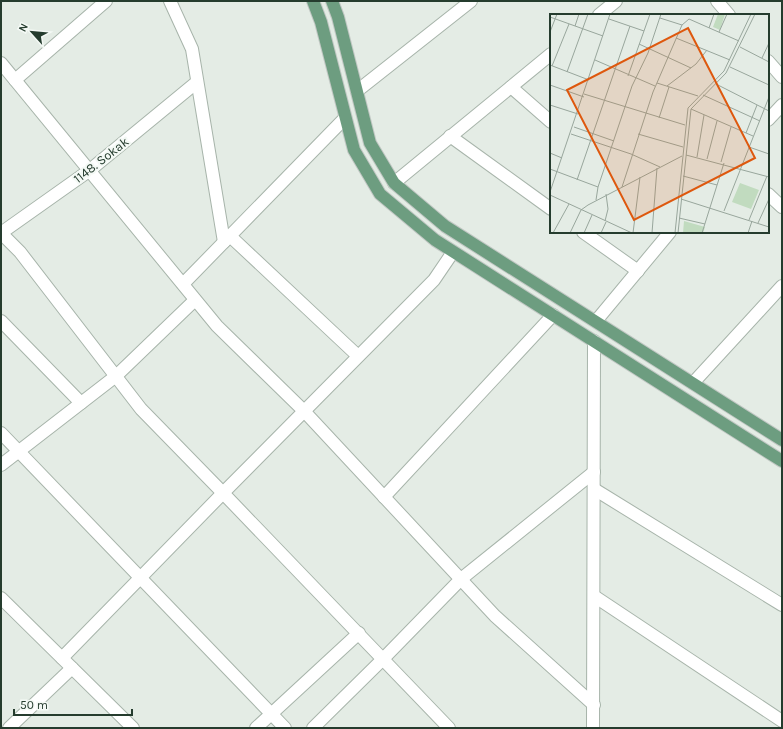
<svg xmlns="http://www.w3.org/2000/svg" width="783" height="729" viewBox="0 0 783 729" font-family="Karla,sans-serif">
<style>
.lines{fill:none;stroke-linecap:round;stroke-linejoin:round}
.minor-casing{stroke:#a7b4aa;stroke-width:14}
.major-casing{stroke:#c2c8c4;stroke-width:14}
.minor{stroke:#fff;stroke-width:12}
.major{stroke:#6d9d80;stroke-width:12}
.labels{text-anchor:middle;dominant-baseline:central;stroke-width:4;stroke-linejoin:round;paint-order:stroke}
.street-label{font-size:13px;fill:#253c2e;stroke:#f4f9f5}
.inset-road{fill:none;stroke:#98a69c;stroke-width:1}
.view{fill:#de580e;fill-opacity:0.15;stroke:#de580e;stroke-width:2}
.inset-edge{fill:none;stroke:#253c2e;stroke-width:2}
</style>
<rect width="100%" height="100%" fill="#e4ece5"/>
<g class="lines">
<defs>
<g id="minor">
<path d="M170 1 192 49 224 242"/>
<path d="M717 1 729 15"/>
<path d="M599 15 616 1"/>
<path d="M768 61 782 77"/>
<path d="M1 63 217 326 304 411 495 616 594 705"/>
<path d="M15 80 106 1"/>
<path d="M511 87 551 122"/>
<path d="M357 91 471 1"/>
<path d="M768 120 782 105"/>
<path d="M450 136 551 209"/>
<path d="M394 183 551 54"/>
<path d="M768 194 782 207"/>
<path d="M583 232 638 271"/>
<path d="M1 233 20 252 141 409 223 493 449 728"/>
<path d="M1 233 90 170 197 82"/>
<path d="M230 236 358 356"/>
<path d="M183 284 345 118"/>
<path d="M1 321 81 403"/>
<path d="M596 321 670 232"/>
<path d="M693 383 782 286"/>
<path d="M1 433 285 728"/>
<path d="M1 465 116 376 195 300"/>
<path d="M594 489 782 605"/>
<path d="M384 497 553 315"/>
<path d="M594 596 782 721"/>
<path d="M1 598 133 728"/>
<path d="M62 658 223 493 434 280 453 252"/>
<path d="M9 728 72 668"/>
<path d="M256 728 359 633"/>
<path d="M313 728 383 659 461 579 594 472"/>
<path d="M593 728 594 341"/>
</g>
<g id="major">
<path d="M313 1 321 22 354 150 380 194 435 240 782 461"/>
<path d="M332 1 338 17 370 143 394 183 445 226 782 440"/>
</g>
</defs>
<use href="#minor" class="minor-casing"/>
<use href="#major" class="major-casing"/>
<use href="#minor" class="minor"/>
<use href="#major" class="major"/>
</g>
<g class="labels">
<g class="street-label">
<text transform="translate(101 160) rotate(-38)">1148. Sokak</text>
</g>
</g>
<g transform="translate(550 14)">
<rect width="219" height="219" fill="#e4ece5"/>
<path d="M168 0H175L170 16 163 13ZM190 169 209 176 201 195 182 188ZM134 207 155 213 153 219H133Z" fill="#c1dbbf"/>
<path class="inset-road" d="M0 3 53 22M110 4 132 11M59 5 94 17M25 12 29 0M159 14 164 0M0 18 7 0M169 18 177 0M126 24 180 46M89 30 141 54M190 33 219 48M212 44 219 29M45 46 105 72M0 51 39 66M2 52 19 10M180 53 219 71M17 58 38 0M78 62 100 0M107 69 148 82M166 70 219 97M0 71 34 83M117 72 146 50 157 36M34 80 135 111M153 81 210 107M0 91 28 100M141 95 203 122M109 104 119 73M24 113 64 127M196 119 207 91M21 120 81 140 110 153M88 120 133 133M199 133 219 140M0 139 12 144M136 141 219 163M147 143 154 101M157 145 167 107M171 148 181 113M0 155 48 173M133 162 167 171M27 166 80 12M72 173 103 78 132 11 139 5 189 27M0 178 60 0M0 181 82 219M131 185 219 213M46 186 48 173 82 72 98 39 111 0M174 197 219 83M129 204 155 210M199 206 217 162M55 207 58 195 56 180M208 209 219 185M3 219 19 190M20 219 31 196 38 191 132 142M34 219 42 201M51 219 56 208M83 219 90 163M102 219 107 154M125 219 138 94 174 57 201 0M128 219 141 95 176 59 205 0M152 219 174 149M198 219 202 207"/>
<path class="view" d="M138 14 205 144 84 206 17 76Z"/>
<rect width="219" height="219" class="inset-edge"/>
</g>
<rect width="783" height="729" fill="none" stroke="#253c2e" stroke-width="4"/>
<g transform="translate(32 32) rotate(297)" stroke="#f4f9f5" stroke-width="3" paint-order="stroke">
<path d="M0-3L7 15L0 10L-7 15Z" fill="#253c2e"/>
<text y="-6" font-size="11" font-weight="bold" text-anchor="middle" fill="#253c2e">N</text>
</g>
<path d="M14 709v6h118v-6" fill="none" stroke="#253c2e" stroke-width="2"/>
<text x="20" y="709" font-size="12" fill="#253c2e" stroke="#f4f9f5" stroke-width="3" paint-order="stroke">50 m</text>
</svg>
